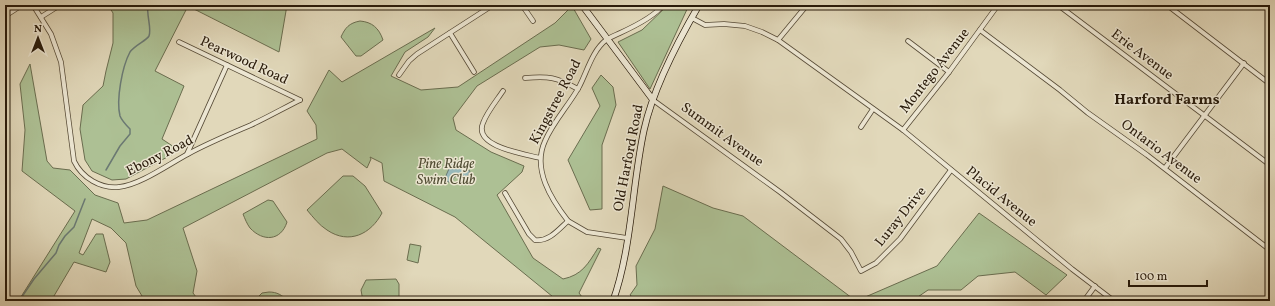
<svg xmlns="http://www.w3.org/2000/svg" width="1275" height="306" viewBox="0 0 1275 306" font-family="Vollkorn,serif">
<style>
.green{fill:#adc094;stroke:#6a6d4f}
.water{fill:#98b8b9;stroke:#6b7973}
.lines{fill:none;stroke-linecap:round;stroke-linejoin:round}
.stream{stroke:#6b7973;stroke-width:1.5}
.street-casing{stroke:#564a36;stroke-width:5.5}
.secondary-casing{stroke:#281a0a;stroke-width:7}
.street{stroke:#ece6d2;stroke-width:4}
.secondary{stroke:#ece6d2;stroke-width:5.5}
.labels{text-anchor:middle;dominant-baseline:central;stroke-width:3;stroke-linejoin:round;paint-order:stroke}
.street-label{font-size:14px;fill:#281a0a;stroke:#ece6d2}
.park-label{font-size:14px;font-style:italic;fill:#504c33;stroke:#ece6d2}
.neighbourhood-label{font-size:15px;font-weight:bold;fill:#281a0a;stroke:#ece6d2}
</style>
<rect width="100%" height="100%" fill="#e1d8ba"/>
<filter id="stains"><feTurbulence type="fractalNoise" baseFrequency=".005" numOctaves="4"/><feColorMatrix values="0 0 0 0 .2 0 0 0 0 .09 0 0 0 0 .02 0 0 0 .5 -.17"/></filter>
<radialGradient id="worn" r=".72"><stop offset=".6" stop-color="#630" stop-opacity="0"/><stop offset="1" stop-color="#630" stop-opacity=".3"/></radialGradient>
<g class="green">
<path d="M108 5H287L279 52 188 6 155 71 184 86 162 139 174 147 173 154 126 179 112 180 92 171 85 160 80 129 83 105 103 86 106 71 113 43V13Z"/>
<path d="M668 5H689L650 89 618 42 642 30Z"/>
<path d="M572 6 591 39 584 50 559 45 540 47 477 86 453 118 456 130 491 152 524 166 522 172 497 195 533 258 563 279C582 275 588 264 598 248L601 249 579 293 585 301H558L455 217 384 181 382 163 370 157 371 159 367 168 342 149 327 153 183 228 197 271 193 293 199 301H145L136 286 126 243 111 228 92 219 79 253 83 255 96 234H103L110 262 106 272 74 262 51 301 19 300 75 211 22 171 25 130 20 84 30 64 47 161 53 168 70 170 95 195 118 203 124 223 147 220 317 139 316 125 307 111 329 70 342 82 435 28 428 37 405 52 391 76 421 90 458 87 555 23Z"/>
<path d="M360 21C372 22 379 28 383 40L361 56H356L341 37C345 28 349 23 360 21Z"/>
<path d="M601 75 613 87 616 105 602 145V209L590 210 568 160 600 106 592 88Z"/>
<path d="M343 176H353L365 186 382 213C371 234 349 245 327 230 319 225 313 217 307 210Z"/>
<path d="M663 186 713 208 743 216 856 301H637L630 295 637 285 636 266 655 229Z"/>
<path d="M268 200 273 201 287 222C281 241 263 242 250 228 247 224 245 219 243 214Z"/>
<path d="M979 213 1067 275 1046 295 1015 272 978 276 961 290H928L912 301H856L937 266Z"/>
<path d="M410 244 421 246 418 263 407 260Z"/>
<path d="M396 279 399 284V301H363L361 290 366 280Z"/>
<path d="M269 292C277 292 282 295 288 301H254L262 293Z"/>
</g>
<path class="water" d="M452 162 470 171 465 182 455 176 451 183 444 180Z"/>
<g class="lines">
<g class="stream">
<path d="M106 170 120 146 130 134V129C126 125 122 121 120 116 116 100 122 67 130 52 135 45 146 41 149 36 152 29 146 14 148 5"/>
<path d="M19 301 34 279 56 253 59 245 65 236 74 227 85 199"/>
</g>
<defs>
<g id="street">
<path d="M33 5 51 34 61 62 74 161C82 178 101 189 119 187 140 185 169 164 188 154 208 143 230 134 251 125 268 117 284 108 300 100"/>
<path d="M522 5 533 21"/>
<path d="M1058 5 1270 165"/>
<path d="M1167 5 1270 84"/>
<path d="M5 16 22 5"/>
<path d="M41 17 60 5"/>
<path d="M692 18 705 25 724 24 745 26 762 32 778 40 903 130 1072 269 1114 301"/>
<path d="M980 30 1060 90 1088 113 1147 155 1270 250"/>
<path d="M450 33 474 72"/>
<path d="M778 40 807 5"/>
<path d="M908 41 949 72"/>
<path d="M179 42 300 100"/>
<path d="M399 75 409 61 417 54 493 5"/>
<path d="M525 78C549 76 556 77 578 89"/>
<path d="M503 91C497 100 487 112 483 123 473 147 525 154 540 158"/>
<path d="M653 100 780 192 841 239 851 252 861 271 876 263 900 239 951 170"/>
<path d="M861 127 873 109"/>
<path d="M903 130 949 72 998 5"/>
<path d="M187 154 227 65"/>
<path d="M1165 168 1244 63"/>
<path d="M505 193 529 234 535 240C549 242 559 229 568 221L587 232 627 238"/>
<path d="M568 221C551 199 532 169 545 141 553 122 569 105 579 87 587 72 592 51 606 40 610 37 616 35 620 33 633 27 655 16 663 5"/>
<path d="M1084 301 1095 286"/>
</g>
<g id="secondary">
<path d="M582 5 653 100"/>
<path d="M5 298 10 301"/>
<path d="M613 301C632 248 632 185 644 130 653 89 678 41 699 5"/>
</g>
</defs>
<use href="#street" class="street-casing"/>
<use href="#secondary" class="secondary-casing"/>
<use href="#street" class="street"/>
<use href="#secondary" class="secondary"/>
</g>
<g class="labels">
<g class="street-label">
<text transform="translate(1142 55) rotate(37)">Erie Avenue</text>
<text transform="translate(244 61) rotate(25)">Pearwood Road</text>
<text transform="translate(935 71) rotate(-52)">Montego Avenue</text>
<text transform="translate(556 102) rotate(-62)">Kingstree Road</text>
<text transform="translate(722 135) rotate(36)">Summit Avenue</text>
<text transform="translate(1161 152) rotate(37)">Ontario Avenue</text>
<text transform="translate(160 156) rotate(-27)">Ebony Road</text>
<text transform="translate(629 158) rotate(-79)">Old Harford Road</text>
<text transform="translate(1001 197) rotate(39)">Placid Avenue</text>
<text transform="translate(901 217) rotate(-51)">Luray Drive</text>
</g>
<g class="park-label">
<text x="446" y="164">Pine Ridge<tspan x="446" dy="16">Swim Club</tspan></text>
</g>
<g class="neighbourhood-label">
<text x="1167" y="100">Harford Farms</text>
</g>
</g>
<rect width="1275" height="306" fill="none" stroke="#e1d8ba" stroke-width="20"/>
<rect x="6" y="6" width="1263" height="294" fill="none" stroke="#281a0a" stroke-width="2"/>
<rect x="10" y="10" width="1255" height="286" fill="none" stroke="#281a0a"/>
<g transform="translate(38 38)" stroke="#ece6d2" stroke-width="3" paint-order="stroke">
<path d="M0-3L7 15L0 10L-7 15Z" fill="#281a0a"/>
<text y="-6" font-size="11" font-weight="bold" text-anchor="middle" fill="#281a0a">N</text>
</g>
<path d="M1129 280v6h78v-6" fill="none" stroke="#281a0a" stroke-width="2"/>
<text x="1135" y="280" font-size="12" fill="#281a0a" stroke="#ece6d2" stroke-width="3" paint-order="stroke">100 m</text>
<rect width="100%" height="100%" filter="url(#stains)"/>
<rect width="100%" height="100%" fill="url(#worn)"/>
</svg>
